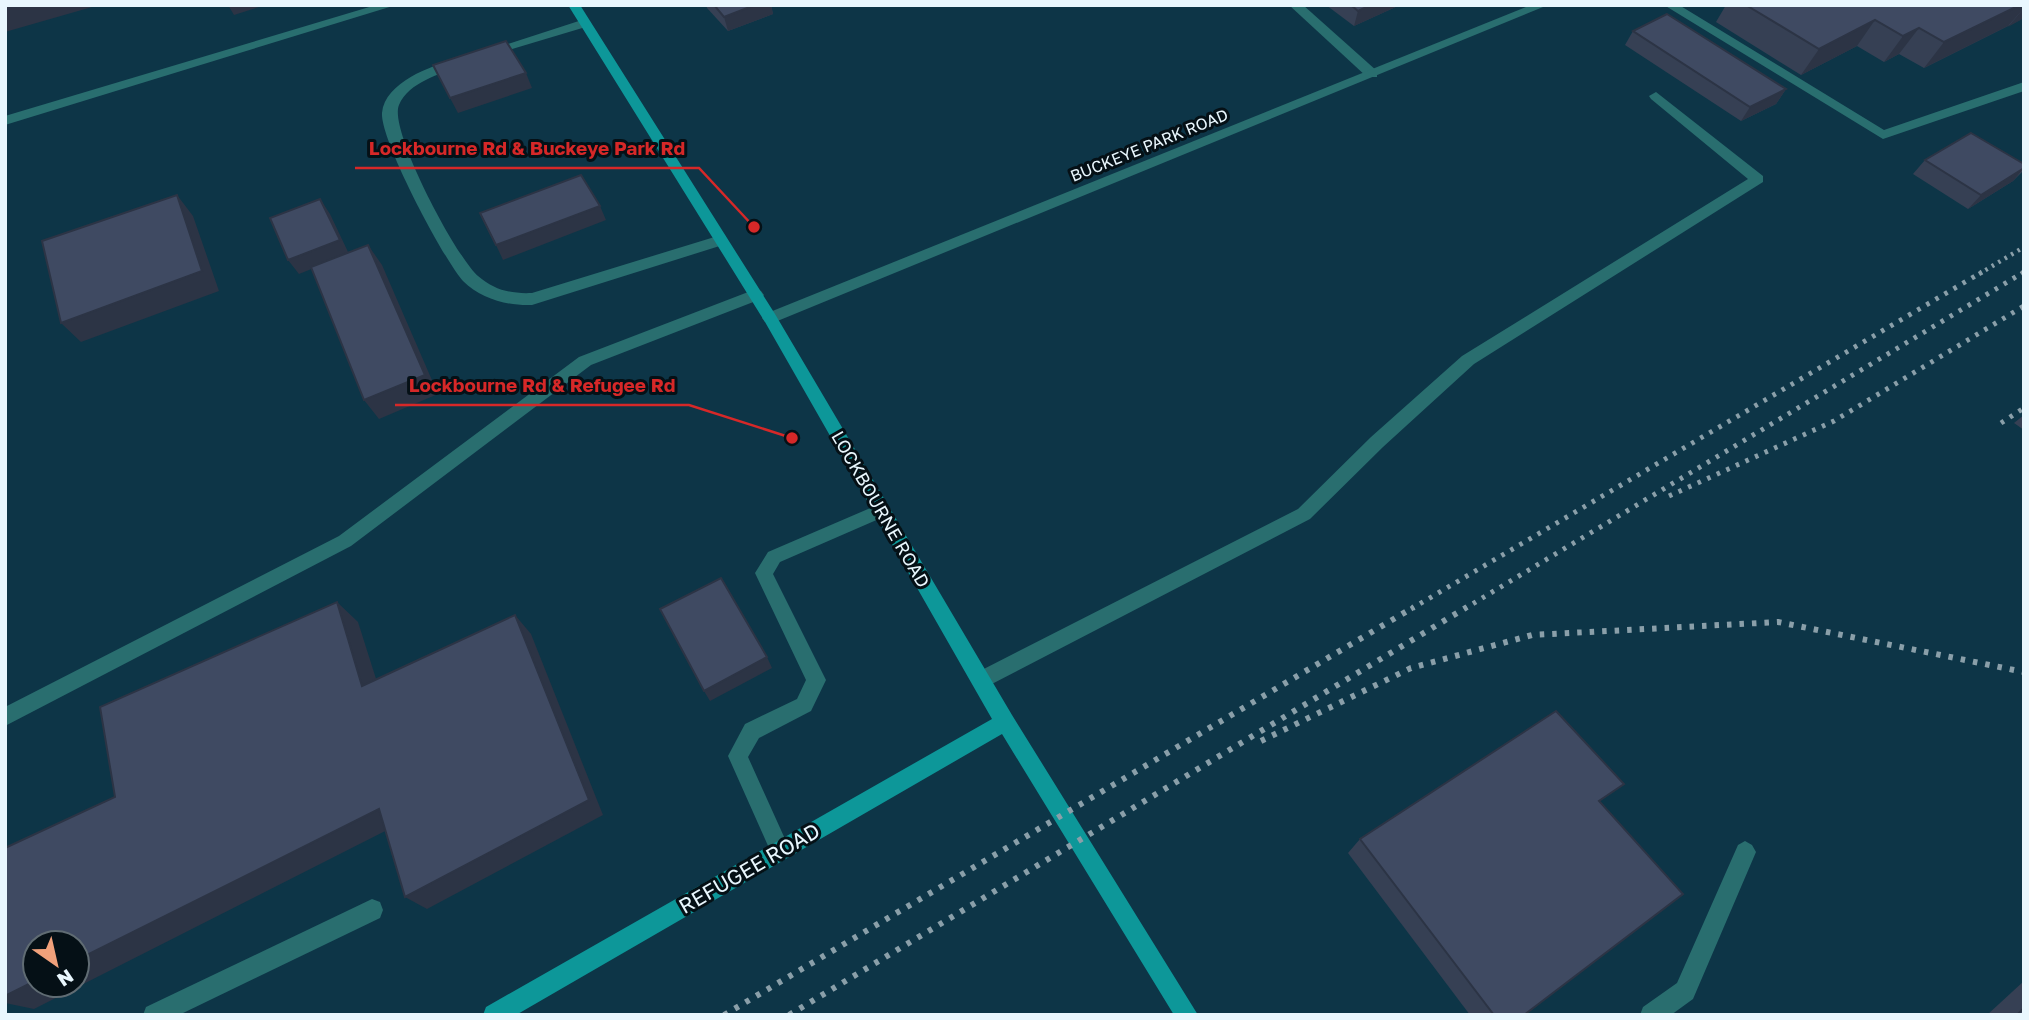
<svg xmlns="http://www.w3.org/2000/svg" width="2029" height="1020" viewBox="0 0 2029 1020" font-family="'Golos Text',sans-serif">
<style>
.built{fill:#0d3547;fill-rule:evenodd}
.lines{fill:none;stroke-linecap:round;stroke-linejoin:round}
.service{fill:#296e6f;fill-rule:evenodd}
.minor{fill:#296e6f;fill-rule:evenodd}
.secondary{fill:#0d9799;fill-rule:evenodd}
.rail-far2{stroke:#8a9fa9;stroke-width:4.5;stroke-dasharray:2.5 5;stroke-linecap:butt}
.rail-far1{stroke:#8a9fa9;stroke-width:5;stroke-dasharray:3.5 7;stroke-linecap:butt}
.rail{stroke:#8a9fa9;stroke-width:6;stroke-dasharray:4.5 8;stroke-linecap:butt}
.wall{fill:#364054}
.shaded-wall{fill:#2c3445}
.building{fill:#3f4a62;stroke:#2c3445;stroke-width:2}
.labels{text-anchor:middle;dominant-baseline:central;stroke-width:6;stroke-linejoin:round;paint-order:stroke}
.far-street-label{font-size:16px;fill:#e9f7fe;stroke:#051016}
.street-label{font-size:18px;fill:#e9f7fe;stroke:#051016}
.near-street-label{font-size:21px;fill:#e9f7fe;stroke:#051016}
.leader{fill:none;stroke:#d62828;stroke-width:2.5}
.callout-dot{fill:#d62828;stroke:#051016;stroke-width:2.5}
.callout-label{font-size:19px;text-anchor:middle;font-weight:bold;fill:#d62828;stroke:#051016;stroke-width:6;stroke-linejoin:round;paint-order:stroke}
</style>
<rect width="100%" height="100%" fill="#0a2836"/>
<path class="built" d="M5 5H2024V1015H5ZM35 943H77V985H35Z"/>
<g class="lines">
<g class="service">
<path d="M376 5H396L5 125V116Z"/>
<path d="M1289 5H1303L1377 71V77H1367Z"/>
<path d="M1664 5H1679L1884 130 2024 82V91L1883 139Z"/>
<path d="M585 19 591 23 589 26 489 56 483 52Z"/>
<path d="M456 59 462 63 461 66C440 74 409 82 399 105 388 129 456 257 478 276 494 290 511 294 532 293L721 235 726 236V244L532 305C508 306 481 299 463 281 444 260 380 140 382 113 385 82 431 66 456 59Z"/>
<path d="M1656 92 1763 176V182L1474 364 1383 447 1310 519 988 686 981 689 974 686 971 680 974 674 1298 509 1371 437 1462 356 1748 179 1651 99 1649 96Z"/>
<path d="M756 289 761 291 764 295 761 299 591 365 351 546 5 726V707L339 536 579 357Z"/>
<path d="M882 503 888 505 891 510 888 515 780 562 773 574 826 680 811 711 759 738 748 757 790 850 787 857 780 860 773 857 728 756 745 724 797 699 806 680 755 573 768 552Z"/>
<path d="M1745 841 1752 845 1756 852 1693 999 1671 1015H1640L1643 1007 1677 983 1738 845Z"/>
<path d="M372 899 380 902 383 910 380 918 179 1015H143L146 1007Z"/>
</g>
<path class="minor" d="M1531 5H1548L775 322H765L762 318 765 314Z"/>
<path class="secondary" d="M568 5H580L775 314 1012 715 1198 1015H1174L1002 734 516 1015H483L486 1007 992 719 765 322Z"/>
<g class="rail-far2">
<path d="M1979 274 2024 247"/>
<path d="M2021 274 2024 272"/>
</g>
<g class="rail-far1">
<path d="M2001 423 2024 408"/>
<path d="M1669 496 1834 421 2024 306"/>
<path d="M1411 609 1982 272"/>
<path d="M1464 609 2024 272"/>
</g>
<g class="rail">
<path d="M1261 741 1411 668 1532 635 1778 622 2024 672"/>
<path d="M724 1015 1414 607"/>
<path d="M789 1015 1467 607"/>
</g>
</g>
<g class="wall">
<path d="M706 5H771L773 14 728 31 707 8Z"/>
<path d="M1326 5H1400L1354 26Z"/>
<path d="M1726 5H2024V18L1924 68 1899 54 1884 62 1857 46 1801 75 1716 22Z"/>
<path d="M1633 31 1786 89 1776 104 1741 121 1625 45Z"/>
<path d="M1925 160 2024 164V170L2013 181 1968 209 1913 174Z"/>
<path d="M2024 415V430L2014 423Z"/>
<path d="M1600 801 1524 1015H1470L1348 853 1360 839Z"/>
<path d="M2024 981V1015H1987Z"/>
</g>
<g class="shaded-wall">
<path d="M5 5H99L5 32Z"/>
<path d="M228 5H265L234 15Z"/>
<path d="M755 5H771L773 14 728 31 724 17Z"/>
<path d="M1371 5H1400L1354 26 1358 11Z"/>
<path d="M2020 5H2024V8L2008 26 1924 68 1944 42Z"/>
<path d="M2024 8V18L2008 27Z"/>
<path d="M1875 20 1857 46 1801 75 1819 49Z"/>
<path d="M1919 28 1899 54 1884 62 1903 36Z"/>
<path d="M526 73 532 88 458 113 450 98Z"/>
<path d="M1786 89 1776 104 1741 121 1750 107Z"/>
<path d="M2024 168 2013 181 1968 209 1981 195Z"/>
<path d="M177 195 193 216 219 291 81 342 61 323Z"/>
<path d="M320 199 330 214 349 254 299 274 288 260Z"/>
<path d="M600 206 606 220 503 260 496 245Z"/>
<path d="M368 245 382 265 438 394 379 419 364 400Z"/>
<path d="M337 602 358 622 384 704 362 686Z"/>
<path d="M515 615 531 634 603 815 427 909 405 897Z"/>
<path d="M767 657 772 668 710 701 704 691Z"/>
<path d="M379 809 401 823 34 1009 5 1003V996L35 981V985H77V960Z"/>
</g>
<g class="building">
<path d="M714 5H755L724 17Z"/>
<path d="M1351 5H1371L1358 11Z"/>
<path d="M1746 5H2020L1944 42 1919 28 1903 36 1875 20 1819 49Z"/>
<path d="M1667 14 1786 89 1750 107 1633 31Z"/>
<path d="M506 41 526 73 450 98 433 65Z"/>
<path d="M1971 133 2024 164V168L1981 195 1925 160Z"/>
<path d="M581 175 600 206 496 245 480 213Z"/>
<path d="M177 195 202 271 61 323 42 241Z"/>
<path d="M320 199 340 240 288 260 270 218Z"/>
<path d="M368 245 425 375 364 400 311 267Z"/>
<path d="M721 578 767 657 704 691 660 609Z"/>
<path d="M337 602 362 686 515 615 589 800 405 897 379 809 77 960V943H35V981L5 996V848L115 797 100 707Z"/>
<path d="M1556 711 1624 784 1599 801 1683 894 1524 1015H1494L1360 839Z"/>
<path d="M2024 1008V1015H2017Z"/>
</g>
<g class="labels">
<g class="far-street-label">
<text transform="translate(1149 145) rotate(-22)">BUCKEYE PARK ROAD</text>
</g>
<g class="street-label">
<text transform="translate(881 509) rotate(60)">LOCKBOURNE ROAD</text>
</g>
<g class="near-street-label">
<text transform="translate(749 868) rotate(-30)">REFUGEE ROAD</text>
</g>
</g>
<path class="leader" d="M754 227L699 168H355M792 438L689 405H395"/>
<g class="callout-dot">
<circle cx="754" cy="227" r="7"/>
<circle cx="792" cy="438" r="7"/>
</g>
<g class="callout-label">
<text x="527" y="155">Lockbourne Rd &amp; Buckeye Park Rd</text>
<text x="542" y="392">Lockbourne Rd &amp; Refugee Rd</text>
</g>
<rect width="2029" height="1020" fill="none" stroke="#e9f7fe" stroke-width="14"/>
<g transform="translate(56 964) rotate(146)"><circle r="33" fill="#051016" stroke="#606c73" stroke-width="2"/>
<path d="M0-5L12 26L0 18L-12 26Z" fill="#f1a17b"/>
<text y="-10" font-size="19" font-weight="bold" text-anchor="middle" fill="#e9f7fe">N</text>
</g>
</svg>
